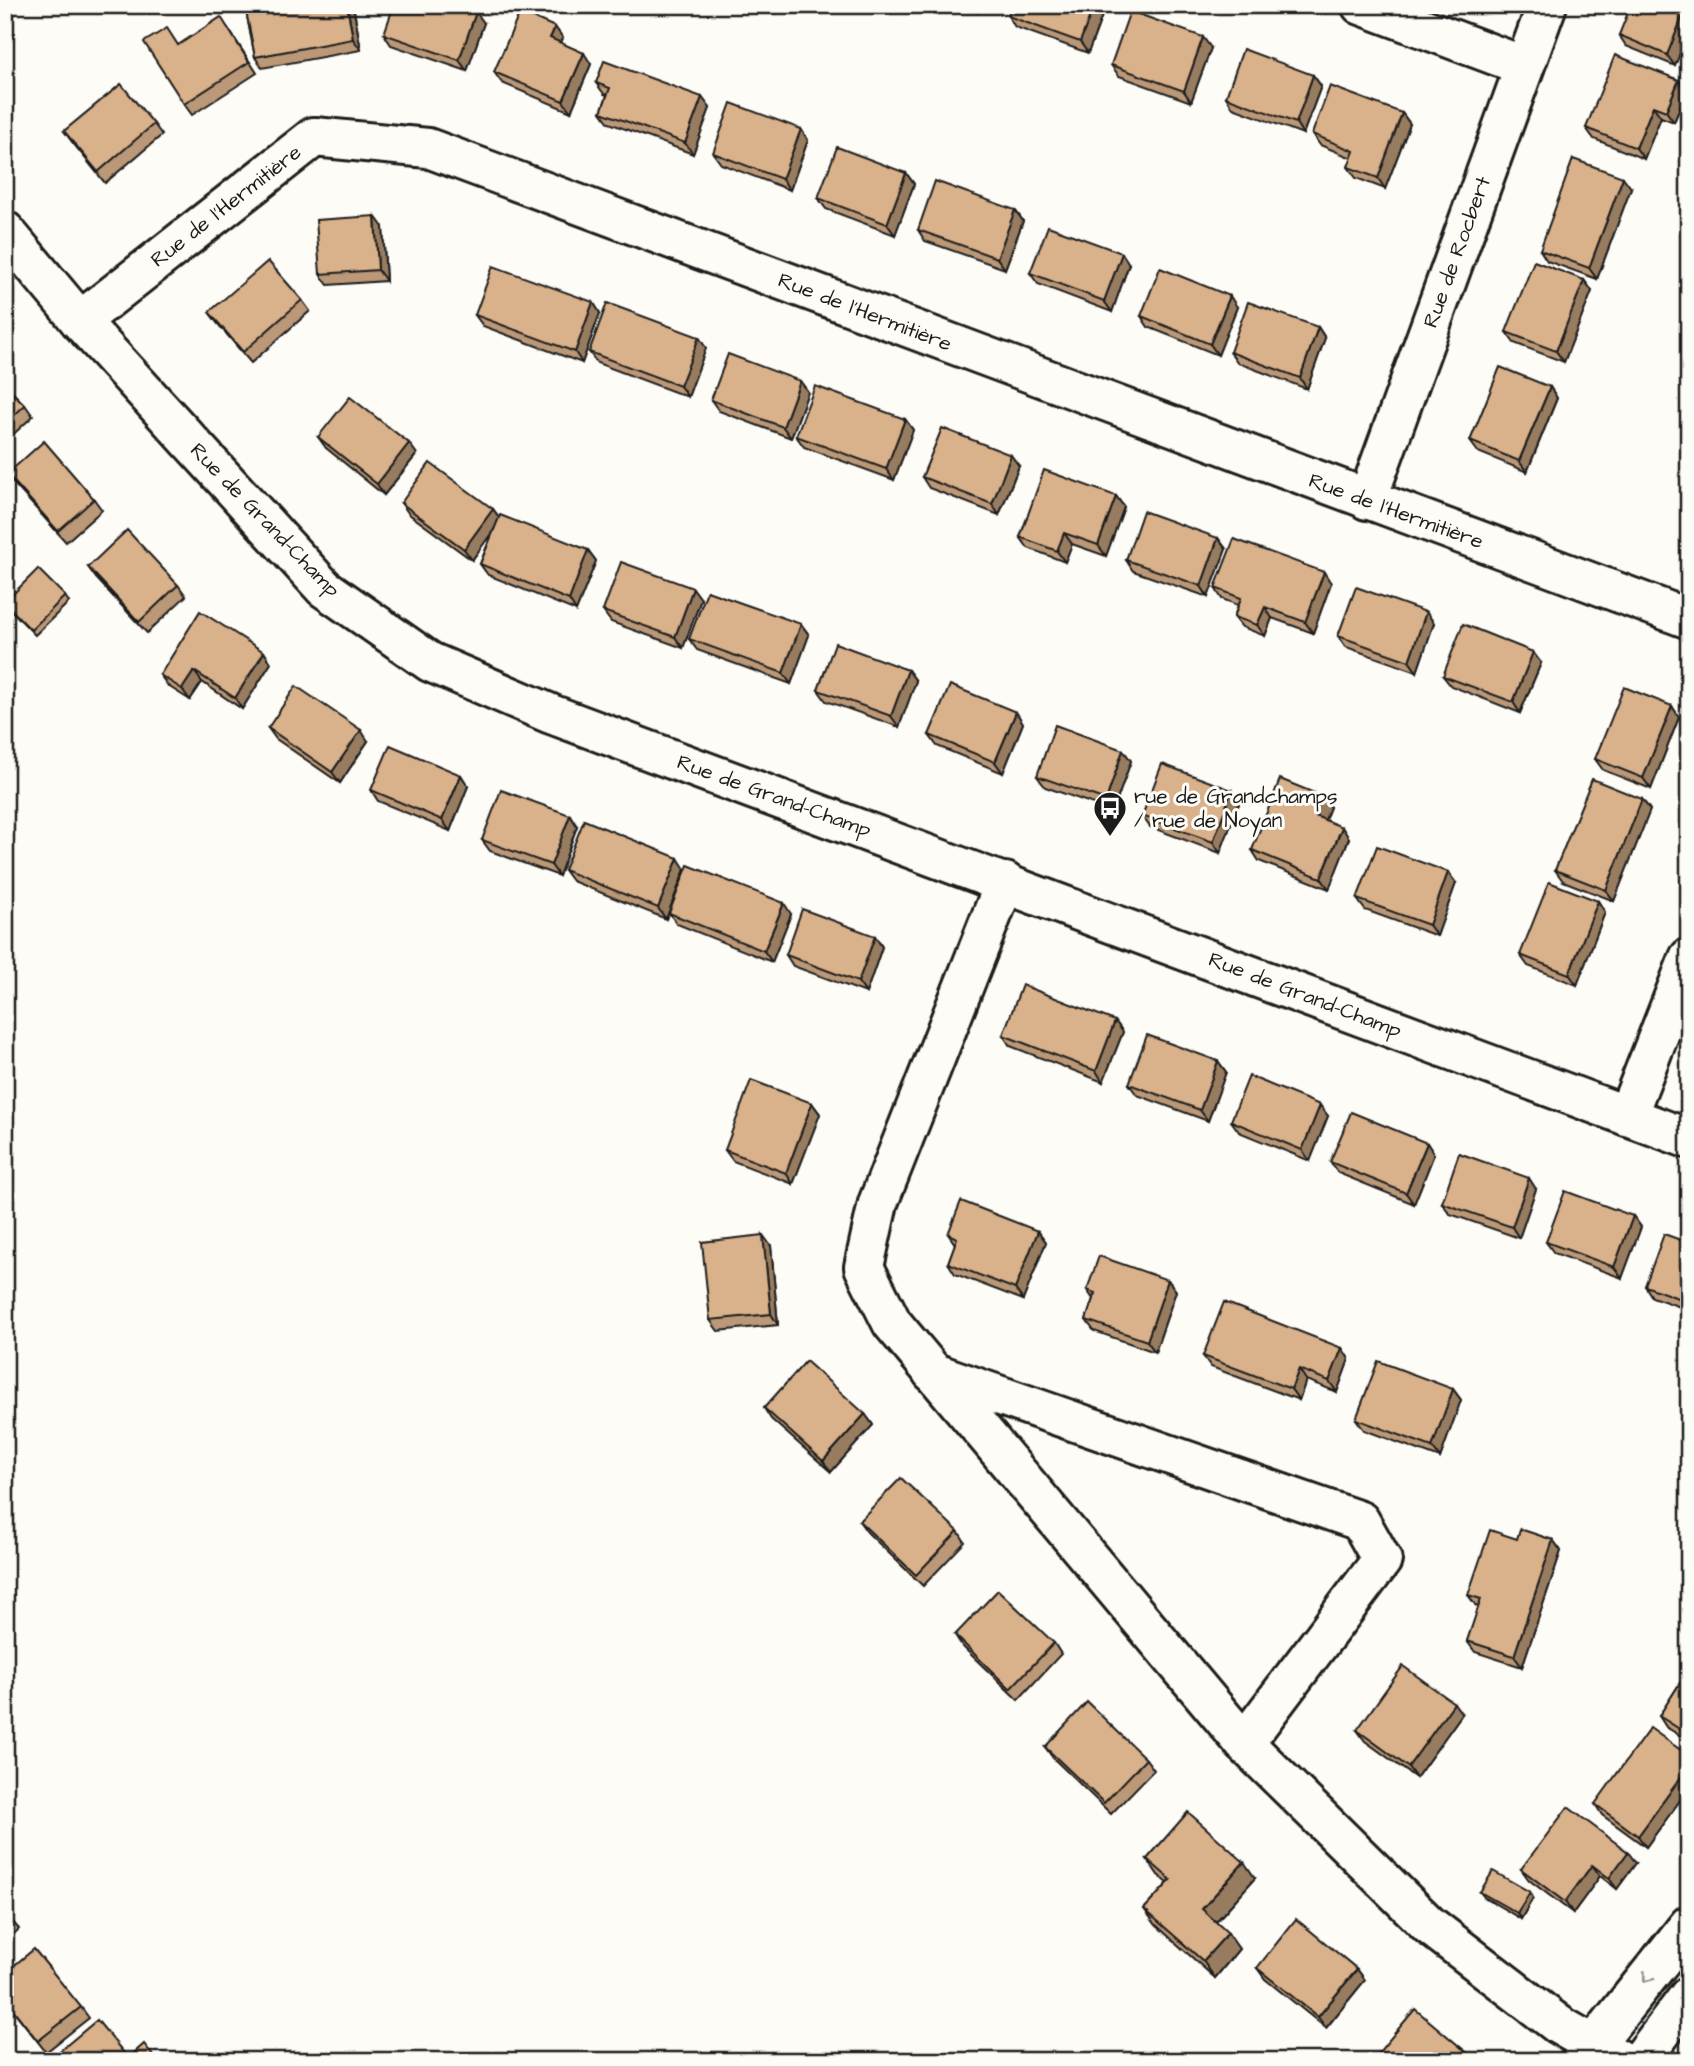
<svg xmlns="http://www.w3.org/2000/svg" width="1694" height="2066" viewBox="0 0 1694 2066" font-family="'Architects Daughter',sans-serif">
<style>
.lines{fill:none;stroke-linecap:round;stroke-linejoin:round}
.minor-casing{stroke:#1c1c1c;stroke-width:44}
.tertiary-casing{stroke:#1c1c1c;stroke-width:44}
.minor{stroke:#fdfcf7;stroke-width:38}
.tertiary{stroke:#fdfcf7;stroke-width:38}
.wall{fill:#bb9877;stroke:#1c1c1c;stroke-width:2}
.shaded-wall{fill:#987c61;stroke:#1c1c1c;stroke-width:2}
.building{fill:#d9b18a;stroke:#1c1c1c;stroke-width:2}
.oneway{stroke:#989794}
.labels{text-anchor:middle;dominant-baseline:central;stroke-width:6;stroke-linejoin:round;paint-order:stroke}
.street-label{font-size:21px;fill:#1c1c1c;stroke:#fdfcf7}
.poi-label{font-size:21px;fill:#1c1c1c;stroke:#fdfcf7;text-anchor:start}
</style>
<rect width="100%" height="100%" fill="#fdfcf7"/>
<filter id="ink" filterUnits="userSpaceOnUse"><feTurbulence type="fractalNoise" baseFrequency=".0143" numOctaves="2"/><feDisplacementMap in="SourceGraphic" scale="14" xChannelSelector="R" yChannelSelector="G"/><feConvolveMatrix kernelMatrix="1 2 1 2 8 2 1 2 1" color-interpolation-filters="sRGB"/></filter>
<g filter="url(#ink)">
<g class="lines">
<defs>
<g id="minor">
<path d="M1361 5 1524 66"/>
<path d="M5 231 80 321 324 588 430 662 551 714 1689 1139"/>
<path d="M80 321 314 137 428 148 1689 619"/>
<path d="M1367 500 1547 5"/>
<path d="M1005 882 878 1203 864 1267 892 1323 1244 1743 1429 1925 1559 2025 1622 2061"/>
<path d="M1627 1116 1689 958"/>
<path d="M932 1372 1360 1521 1382 1560 1244 1743"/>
</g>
<g id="tertiary">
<path d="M1581 2061 1689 1925"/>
<path d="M1640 2061 1689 1996"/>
</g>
</defs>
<use href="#minor" class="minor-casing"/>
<use href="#tertiary" class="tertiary-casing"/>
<use href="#minor" class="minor"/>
<use href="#tertiary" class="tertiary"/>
</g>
<g class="wall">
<path d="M353 5 361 50 262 68 255 57 245 6Z"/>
<path d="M959 5H980L978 12Z"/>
<path d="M1106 5 1088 53 1015 27 1008 16Z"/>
<path d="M1689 5 1675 66 1626 46 1619 35Z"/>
<path d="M484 23 467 71 391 45 384 34Z"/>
<path d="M555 27 563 38 561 43 591 64 571 112 502 83 494 72Z"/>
<path d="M228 28 257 73 192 115 184 104 179 45Z"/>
<path d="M1211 48 1191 102 1119 76 1111 65Z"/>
<path d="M1313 75 1321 86 1303 134 1233 108 1226 97Z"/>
<path d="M1679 80 1687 91 1674 122 1661 117 1644 159 1594 139 1586 128Z"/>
<path d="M596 83 710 108 693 154 609 123 601 112 607 95 604 94Z"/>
<path d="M1402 113 1410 124 1385 189 1356 178 1348 167 1352 158 1320 145 1312 134Z"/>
<path d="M154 124 162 135 105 183 72 142 64 131Z"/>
<path d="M801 129 808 140 790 190 721 164 713 153Z"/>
<path d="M906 173 914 184 895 235 826 209 818 198Z"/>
<path d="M1631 188 1597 279 1547 261 1540 250Z"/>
<path d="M1015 210 1023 221 1005 269 925 241 918 230Z"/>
<path d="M383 227 386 281 328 285 320 274Z"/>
<path d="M1129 264 1112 312 1038 284 1030 273Z"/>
<path d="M1584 280 1592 291 1564 362 1514 343 1506 332Z"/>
<path d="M302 300 310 311 251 363 217 323 209 312Z"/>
<path d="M593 302 600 313 582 363 483 326 475 315Z"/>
<path d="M1237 307 1218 355 1148 327 1141 316Z"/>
<path d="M1318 327 1325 338 1307 389 1238 363 1230 352Z"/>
<path d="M706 348 688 397 597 363 589 352Z"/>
<path d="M800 381 808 392 791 438 719 411 711 400Z"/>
<path d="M5 385 25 405 33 416 5 442Z"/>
<path d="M1550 387 1557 398 1527 472 1478 452 1470 441Z"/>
<path d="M905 419 913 430 894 480 804 447 796 436Z"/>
<path d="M318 437 417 454 384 495 326 448Z"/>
<path d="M1019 466 999 515 929 488 922 477Z"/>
<path d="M7 474 94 499 102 510 66 542 15 485Z"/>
<path d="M1116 496 1124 507 1106 556 1072 544 1065 562 1028 548 1020 537Z"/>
<path d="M401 503 493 509 499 517 588 550 596 561 576 611 488 575 480 564 493 530 472 560 409 514Z"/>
<path d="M1218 538 1226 549 1208 597 1133 571 1126 560Z"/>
<path d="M88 567 178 585 186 596 147 633 96 578Z"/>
<path d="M1331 583 1313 633 1272 618 1265 636 1242 627 1234 617 1238 605 1222 599 1215 588Z"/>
<path d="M65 596 69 602 35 635 5 604Z"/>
<path d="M701 599 683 648 611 622 603 611Z"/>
<path d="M1426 612 1434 623 1417 672 1346 647 1338 636Z"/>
<path d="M801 624 809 635 791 684 697 650 689 639Z"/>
<path d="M264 652 271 663 242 709 202 682 190 700 168 686 160 675Z"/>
<path d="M1541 663 1520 713 1451 686 1443 676Z"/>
<path d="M908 670 916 681 899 727 826 701 818 690Z"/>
<path d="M1672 706 1679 717 1651 789 1603 770 1595 759Z"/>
<path d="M1016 712 1023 723 1003 773 937 746 929 735Z"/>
<path d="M268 728 368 741 340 783 276 739Z"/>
<path d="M1123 750 1131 761 1113 811 1045 787 1037 776Z"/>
<path d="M461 775 468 786 450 831 378 801 371 790Z"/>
<path d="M1232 790 1240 801 1220 853 1150 827 1142 816Z"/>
<path d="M1322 796 1330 807 1325 820 1349 838 1329 889 1259 861 1252 850Z"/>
<path d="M1642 799 1650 810 1614 901 1563 881 1555 870Z"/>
<path d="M577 826 559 876 490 851 482 840Z"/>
<path d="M685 869 666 919 572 881 564 870Z"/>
<path d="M1456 883 1437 936 1365 910 1357 899Z"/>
<path d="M1598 901 1605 912 1577 985 1528 966 1520 955Z"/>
<path d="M669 913 791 914 772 962 677 924Z"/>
<path d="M875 936 882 947 866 993 793 966 786 955Z"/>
<path d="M1115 1021 1123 1032 1103 1082 1010 1046 1003 1035Z"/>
<path d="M1218 1061 1226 1072 1208 1121 1137 1095 1129 1084Z"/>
<path d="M812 1103 820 1114 793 1184 733 1161 725 1150Z"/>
<path d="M1328 1116 1310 1161 1239 1132 1231 1121Z"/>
<path d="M1427 1143 1434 1154 1414 1204 1338 1173 1330 1162Z"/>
<path d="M1536 1189 1519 1238 1450 1214 1442 1203Z"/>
<path d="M1633 1216 1641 1227 1622 1278 1554 1253 1546 1242Z"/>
<path d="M1038 1231 1046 1242 1023 1300 955 1274 948 1263 955 1244 948 1234Z"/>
<path d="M1689 1243V1310L1652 1297 1645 1286Z"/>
<path d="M771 1246 778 1325 718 1331 710 1320Z"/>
<path d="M1168 1280 1176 1291 1155 1352 1094 1331 1086 1320 1093 1299 1087 1290Z"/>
<path d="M1342 1348 1349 1359 1337 1392 1306 1380 1299 1400 1211 1367 1203 1356Z"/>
<path d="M1453 1389 1461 1400 1440 1458 1364 1430 1356 1419Z"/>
<path d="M764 1408 865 1414 873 1425 831 1472 771 1419Z"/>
<path d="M859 1521 958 1531 965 1542 923 1586 867 1532Z"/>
<path d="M1517 1539 1553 1540 1561 1551 1522 1667 1475 1652 1467 1641 1479 1607 1476 1606 1468 1595Z"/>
<path d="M955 1635 1054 1643 1061 1654 1018 1700 962 1646Z"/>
<path d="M1689 1669V1741L1666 1727 1659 1716Z"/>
<path d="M1462 1714 1416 1778 1365 1741 1357 1730Z"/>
<path d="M1045 1747 1146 1759 1154 1770 1111 1814 1053 1758Z"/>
<path d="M1689 1756V1788L1646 1847 1602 1815 1595 1804Z"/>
<path d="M1147 1859 1255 1878 1216 1922 1239 1949 1215 1978 1156 1925 1144 1909 1168 1883 1158 1875Z"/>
<path d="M1636 1863 1617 1889 1600 1876 1573 1913 1529 1880 1521 1869Z"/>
<path d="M1480 1892H1530L1533 1898 1521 1919 1484 1897Z"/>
<path d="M5 1913 19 1929 5 1943Z"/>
<path d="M1257 1968 1357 1969 1365 1980 1326 2028 1265 1979Z"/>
<path d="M5 1973 81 2007 89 2018 46 2052 5 2000Z"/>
</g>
<g class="shaded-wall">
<path d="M347 5H353L361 50 353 39Z"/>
<path d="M973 5H980L978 12Z"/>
<path d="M1094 5H1106L1088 53 1080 42Z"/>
<path d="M1687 5H1689V31L1675 66 1667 55Z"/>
<path d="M476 12 484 23 467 71 459 60Z"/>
<path d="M555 27 563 38 558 49 550 38Z"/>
<path d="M1203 37 1211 48 1191 102 1184 91Z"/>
<path d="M584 53 591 64 571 112 563 101Z"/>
<path d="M1313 75 1321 86 1303 134 1296 123Z"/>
<path d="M1679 80 1687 91 1674 122 1666 111Z"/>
<path d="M702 97 710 108 693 154 685 143Z"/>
<path d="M1653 106 1661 117 1644 159 1636 148Z"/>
<path d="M1402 113 1410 124 1385 189 1378 178Z"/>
<path d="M801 129 808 140 790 190 782 179Z"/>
<path d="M906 173 914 184 895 235 887 224Z"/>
<path d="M1623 177 1631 188 1597 279 1589 268Z"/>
<path d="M1015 210 1023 221 1005 269 997 258Z"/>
<path d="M375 216 383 227 386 281 378 270Z"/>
<path d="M1122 253 1129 264 1112 312 1104 301Z"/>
<path d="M1584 280 1592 291 1564 362 1556 351Z"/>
<path d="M1230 296 1237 307 1218 355 1210 344Z"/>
<path d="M593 302 600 313 582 363 575 352Z"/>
<path d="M1318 327 1325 338 1307 389 1300 378Z"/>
<path d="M699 337 706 348 688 397 680 386Z"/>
<path d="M800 381 808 392 791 438 783 427Z"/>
<path d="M1550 387 1557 398 1527 472 1519 461Z"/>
<path d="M905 419 913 430 894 480 886 469Z"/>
<path d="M409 443 417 454 384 495 377 484Z"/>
<path d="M1011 455 1019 466 999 515 992 504Z"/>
<path d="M1116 496 1124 507 1106 556 1098 545Z"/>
<path d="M493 509 501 520 472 560 464 549Z"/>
<path d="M1064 533 1072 544 1065 562 1057 551Z"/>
<path d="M1218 538 1226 549 1208 597 1201 586Z"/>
<path d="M588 550 596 561 576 611 569 600Z"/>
<path d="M1324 572 1331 583 1313 633 1305 622Z"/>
<path d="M693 588 701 599 683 648 675 637Z"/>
<path d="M1265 607 1272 618 1265 636 1257 625Z"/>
<path d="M1426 612 1434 623 1417 672 1409 661Z"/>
<path d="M801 624 809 635 791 684 783 673Z"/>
<path d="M264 652 271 663 242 709 235 698Z"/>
<path d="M1533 652 1541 663 1520 713 1513 702Z"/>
<path d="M908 670 916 681 899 727 891 716Z"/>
<path d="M194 671 202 682 190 700 182 689Z"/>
<path d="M1672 706 1679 717 1651 789 1643 778Z"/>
<path d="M1016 712 1023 723 1003 773 995 762Z"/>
<path d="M361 730 368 741 340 783 332 772Z"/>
<path d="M1123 750 1131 761 1113 811 1106 800Z"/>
<path d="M461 775 468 786 450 831 442 820Z"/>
<path d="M1232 790 1240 801 1220 853 1213 842Z"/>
<path d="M1322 796 1330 807 1322 827 1315 816Z"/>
<path d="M1642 799 1650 810 1614 901 1606 890Z"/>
<path d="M570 815 577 826 559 876 551 865Z"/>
<path d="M1342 827 1349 838 1329 889 1321 878Z"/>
<path d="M678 858 685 869 666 919 658 908Z"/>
<path d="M1448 872 1456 883 1437 936 1429 925Z"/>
<path d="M1598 901 1605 912 1577 985 1569 974Z"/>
<path d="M784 903 791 914 772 962 764 951Z"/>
<path d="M875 936 882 947 866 993 858 982Z"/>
<path d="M1115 1021 1123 1032 1103 1082 1096 1071Z"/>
<path d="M1218 1061 1226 1072 1208 1121 1200 1110Z"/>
<path d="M812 1103 820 1114 793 1184 786 1173Z"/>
<path d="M1320 1105 1328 1116 1310 1161 1302 1150Z"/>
<path d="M1427 1143 1434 1154 1414 1204 1406 1193Z"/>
<path d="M1529 1178 1536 1189 1519 1238 1512 1227Z"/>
<path d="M1633 1216 1641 1227 1622 1278 1614 1267Z"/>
<path d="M1038 1231 1046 1242 1023 1300 1015 1289Z"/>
<path d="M763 1235 771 1246 778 1325 771 1314Z"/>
<path d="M1168 1280 1176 1291 1155 1352 1147 1341Z"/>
<path d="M1342 1348 1349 1359 1337 1392 1329 1381Z"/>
<path d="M1299 1369 1306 1380 1299 1400 1291 1389Z"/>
<path d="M1453 1389 1461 1400 1440 1458 1432 1447Z"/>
<path d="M865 1414 873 1425 831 1472 823 1461Z"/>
<path d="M1553 1540 1561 1551 1522 1667 1514 1656Z"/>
<path d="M1454 1703 1462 1714 1416 1778 1408 1767Z"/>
<path d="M1689 1766V1788L1646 1847 1638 1836Z"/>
<path d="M1628 1852 1636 1863 1617 1889 1609 1878Z"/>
<path d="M1244 1862 1255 1878 1213 1925 1202 1909Z"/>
<path d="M1592 1865 1600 1876 1573 1913 1565 1902Z"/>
<path d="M1530 1892 1533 1898 1521 1919 1517 1913Z"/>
<path d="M1228 1933 1239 1949 1215 1978 1203 1961Z"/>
<path d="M1357 1969 1365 1980 1326 2028 1318 2017Z"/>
</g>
<g class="building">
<path d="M347 5 353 39 255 57 245 6Z"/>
<path d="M394 5H455L476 12 459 60 384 34Z"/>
<path d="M1012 5H1094L1080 42 1008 16Z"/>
<path d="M1631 5H1687L1667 55 1619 35Z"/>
<path d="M1130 11 1203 37 1184 91 1111 65Z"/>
<path d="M520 12 555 27 550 38 584 53 563 101 494 72Z"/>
<path d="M221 17 249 62 184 104 144 42 167 28 178 45Z"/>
<path d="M1243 49 1313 75 1296 123 1226 97Z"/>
<path d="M1615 55 1679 80 1666 111 1653 106 1636 148 1586 128Z"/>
<path d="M604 61 702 97 685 143 601 112 610 88 596 83Z"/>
<path d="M121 84 154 124 98 172 64 131Z"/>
<path d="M1330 86 1402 113 1378 178 1348 167 1354 151 1312 134Z"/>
<path d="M731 103 801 129 782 179 713 153Z"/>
<path d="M837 147 906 173 887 224 818 198Z"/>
<path d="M1573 159 1623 177 1589 268 1540 250Z"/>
<path d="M935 181 1015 210 997 258 918 230Z"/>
<path d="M375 216 378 270 320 274 316 220Z"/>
<path d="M1048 226 1122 253 1104 301 1030 273Z"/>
<path d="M268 261 302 300 243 352 209 312Z"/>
<path d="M1534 261 1584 280 1556 351 1506 332Z"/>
<path d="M493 266 593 302 575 352 475 315Z"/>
<path d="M1160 268 1230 296 1210 344 1141 316Z"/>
<path d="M1248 302 1318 327 1300 378 1230 352Z"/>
<path d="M607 303 699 337 680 386 589 352Z"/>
<path d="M728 354 800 381 783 427 711 400Z"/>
<path d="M1500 367 1550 387 1519 461 1470 441Z"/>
<path d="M5 385 25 405 5 424Z"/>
<path d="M815 386 905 419 886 469 796 436Z"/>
<path d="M350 397 409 443 377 484 318 437Z"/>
<path d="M942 428 1011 455 992 504 922 477Z"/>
<path d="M44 441 94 499 58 531 7 474Z"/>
<path d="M430 463 493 509 464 549 401 503Z"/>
<path d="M1044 470 1116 496 1098 545 1064 533 1057 551 1020 537Z"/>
<path d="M1143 511 1218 538 1201 586 1126 560Z"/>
<path d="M500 515 588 550 569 600 480 564Z"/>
<path d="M127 530 178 585 139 622 88 567Z"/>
<path d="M1234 539 1324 572 1305 622 1265 607 1257 625 1234 617 1241 598 1215 588Z"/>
<path d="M621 562 693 588 675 637 603 611Z"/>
<path d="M38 569 65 596 31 630 5 603V602Z"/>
<path d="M1356 587 1426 612 1409 661 1338 636Z"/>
<path d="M707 591 801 624 783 673 689 639Z"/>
<path d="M200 611 264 652 235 698 194 671 182 689 160 675Z"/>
<path d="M1463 624 1533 652 1513 702 1443 676Z"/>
<path d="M835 643 908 670 891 716 818 690Z"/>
<path d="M950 685 1016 712 995 762 929 735Z"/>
<path d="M296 686 361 730 332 772 268 728Z"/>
<path d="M1624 687 1672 706 1643 778 1595 759Z"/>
<path d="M1055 725 1123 750 1106 800 1037 776Z"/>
<path d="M390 745 461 775 442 820 371 790Z"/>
<path d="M1162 764 1232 790 1213 842 1142 816Z"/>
<path d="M1280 779 1322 796 1315 816 1342 827 1321 878 1252 850Z"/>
<path d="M1592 779 1642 799 1606 890 1555 870Z"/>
<path d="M501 790 570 815 551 865 482 840Z"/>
<path d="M584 820 678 858 658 908 564 870Z"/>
<path d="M1377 846 1448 872 1429 925 1357 899Z"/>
<path d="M688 865 784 903 764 951 669 913Z"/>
<path d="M1549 882 1598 901 1569 974 1520 955Z"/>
<path d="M802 909 875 936 858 982 786 955Z"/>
<path d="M1022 985 1115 1021 1096 1071 1003 1035Z"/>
<path d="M1147 1035 1218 1061 1200 1110 1129 1084Z"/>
<path d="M1249 1076 1320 1105 1302 1150 1231 1121Z"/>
<path d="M751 1080 812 1103 786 1173 725 1150Z"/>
<path d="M1351 1112 1427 1143 1406 1193 1330 1162Z"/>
<path d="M1459 1153 1529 1178 1512 1227 1442 1203Z"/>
<path d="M1565 1191 1633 1216 1614 1267 1546 1242Z"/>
<path d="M961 1201 1038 1231 1015 1289 948 1263 957 1238 948 1234Z"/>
<path d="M1664 1234 1689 1243V1302L1645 1286Z"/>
<path d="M763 1235 771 1314 710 1320 702 1242Z"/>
<path d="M1099 1256 1168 1280 1147 1341 1086 1320 1095 1293 1087 1290Z"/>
<path d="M1224 1302 1342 1348 1329 1381 1299 1369 1291 1389 1203 1356Z"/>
<path d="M806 1361 865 1414 823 1461 764 1408Z"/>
<path d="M1378 1361 1453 1389 1432 1447 1356 1419Z"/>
<path d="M901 1478 958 1531 916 1575 859 1521Z"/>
<path d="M1520 1529 1553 1540 1514 1656 1467 1641 1481 1599 1468 1595 1490 1530 1517 1539Z"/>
<path d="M998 1590 1054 1643 1010 1689 955 1635Z"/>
<path d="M1403 1666 1454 1703 1408 1767 1357 1730Z"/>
<path d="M1689 1669V1735L1659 1716Z"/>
<path d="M1087 1702 1146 1759 1104 1803 1045 1747Z"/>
<path d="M1650 1728 1689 1756V1766L1638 1836 1595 1804Z"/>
<path d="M1568 1807 1628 1852 1609 1878 1592 1865 1565 1902 1521 1869Z"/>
<path d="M1188 1812 1244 1862 1202 1909 1228 1933 1203 1961 1144 1909 1171 1880 1147 1859Z"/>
<path d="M1493 1871 1530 1892 1517 1913 1480 1892Z"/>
<path d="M5 1913 11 1918 5 1924Z"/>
<path d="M1296 1919 1357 1969 1318 2017 1257 1968Z"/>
<path d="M34 1949 81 2007 38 2041 5 1999V1973Z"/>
<path d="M1415 2009 1471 2056 1467 2061H1377L1374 2058Z"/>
<path d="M97 2020 128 2058 144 2044 157 2061H59L55 2055Z"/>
</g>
<defs><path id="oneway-chevron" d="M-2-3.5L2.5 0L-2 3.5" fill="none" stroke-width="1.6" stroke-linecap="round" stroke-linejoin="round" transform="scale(1.75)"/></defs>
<use class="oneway" href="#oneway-chevron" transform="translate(1647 1978) rotate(128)"/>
</g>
<defs>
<symbol id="bus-pin" viewBox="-11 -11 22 30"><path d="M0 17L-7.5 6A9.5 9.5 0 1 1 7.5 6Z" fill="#1c1c1c" stroke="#fdfcf7"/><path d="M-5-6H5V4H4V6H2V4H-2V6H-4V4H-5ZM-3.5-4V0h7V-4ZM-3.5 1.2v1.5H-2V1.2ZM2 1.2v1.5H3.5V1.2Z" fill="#fff"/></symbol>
</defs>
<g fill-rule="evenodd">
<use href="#bus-pin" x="1091" y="789" width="38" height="52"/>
</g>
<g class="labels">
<g class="street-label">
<text transform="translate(226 206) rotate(-38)">Rue de l'Hermitière</text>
<text transform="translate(1457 252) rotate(-70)">Rue de Rocbert</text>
<text transform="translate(865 312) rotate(21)">Rue de l'Hermitière</text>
<text transform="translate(1396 511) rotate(20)">Rue de l'Hermitière</text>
<text transform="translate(265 520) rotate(46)">Rue de Grand-Champ</text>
<text transform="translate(774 796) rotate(20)">Rue de Grand-Champ</text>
<text transform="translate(1305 995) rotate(21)">Rue de Grand-Champ</text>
</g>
<g class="poi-label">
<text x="1134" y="796">rue de Grandchamps<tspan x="1134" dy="24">/ rue de Noyan</tspan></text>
</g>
</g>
<rect width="1694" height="2066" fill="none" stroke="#fdfcf7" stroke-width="28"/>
<rect x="14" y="14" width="1666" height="2038" fill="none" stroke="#1c1c1c" stroke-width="2.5" filter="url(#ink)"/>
</svg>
